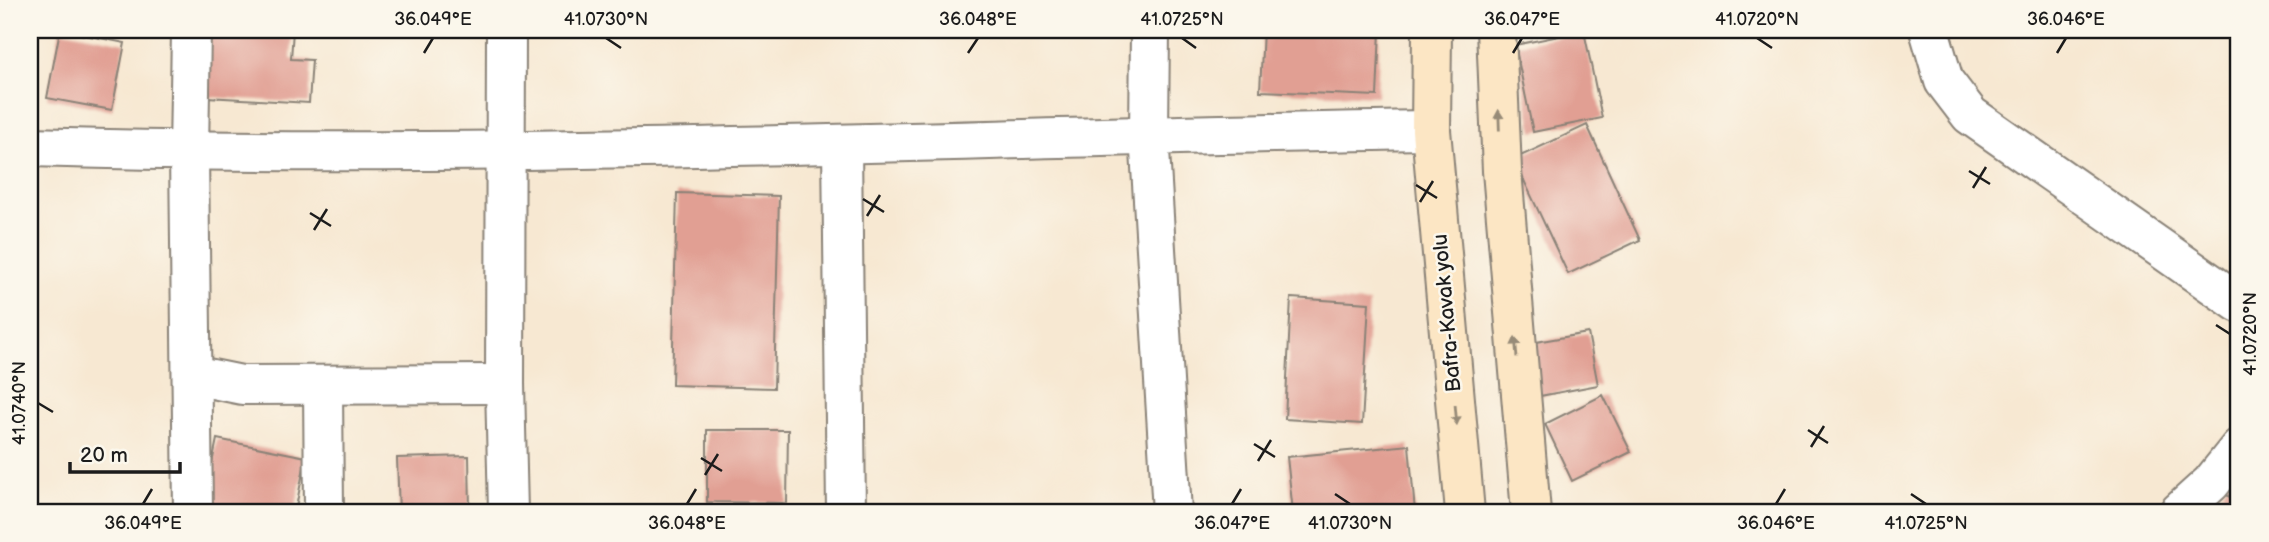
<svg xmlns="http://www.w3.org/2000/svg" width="2269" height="542" viewBox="0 0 2269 542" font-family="'Balsamiq Sans',sans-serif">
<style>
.building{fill:#e19f93}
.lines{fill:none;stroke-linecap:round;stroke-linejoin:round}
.minor-casing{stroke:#8a8277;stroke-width:42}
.secondary-casing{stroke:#8a8277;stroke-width:42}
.minor{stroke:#fff;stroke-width:38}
.secondary{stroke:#fce6c4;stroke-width:38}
.oneway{fill:#978b78}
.ticks{fill:none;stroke:#1c1c1c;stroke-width:2.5}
.labels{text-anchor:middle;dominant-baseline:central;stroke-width:5;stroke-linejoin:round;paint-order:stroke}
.street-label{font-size:21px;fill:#1c1c1c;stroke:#fbf7ec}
.neatline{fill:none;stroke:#1c1c1c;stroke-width:2.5}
.ticks-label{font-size:18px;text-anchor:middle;fill:#1c1c1c}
</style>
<rect width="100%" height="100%" fill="#fbf7ec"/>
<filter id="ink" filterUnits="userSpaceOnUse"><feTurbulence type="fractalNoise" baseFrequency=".0143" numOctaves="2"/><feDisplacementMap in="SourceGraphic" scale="14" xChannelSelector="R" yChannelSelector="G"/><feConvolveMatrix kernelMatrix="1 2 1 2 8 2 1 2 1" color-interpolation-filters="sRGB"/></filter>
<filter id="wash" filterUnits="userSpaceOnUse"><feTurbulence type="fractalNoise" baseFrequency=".00686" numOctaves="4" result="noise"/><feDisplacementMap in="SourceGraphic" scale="28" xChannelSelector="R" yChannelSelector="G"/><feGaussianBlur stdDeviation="1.57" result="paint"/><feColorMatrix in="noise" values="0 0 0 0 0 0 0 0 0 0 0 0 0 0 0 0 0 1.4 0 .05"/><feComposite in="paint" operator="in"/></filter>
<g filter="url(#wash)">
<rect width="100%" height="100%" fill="#f7e8d2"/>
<g id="blocks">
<g class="building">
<path d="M60 30 125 43 112 110 47 98Z"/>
<path d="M210 30H293L291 59 312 60 309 103 207 97Z"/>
<path d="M1263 30H1380L1377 96 1260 91Z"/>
<path d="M1584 31 1602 118 1533 132 1515 45Z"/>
<path d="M1587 125 1640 240 1568 274 1514 159Z"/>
<path d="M677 193 779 196 774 388 672 385Z"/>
<path d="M1291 298 1369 303 1362 424 1285 419Z"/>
<path d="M1588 333 1598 385 1540 396 1530 343Z"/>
<path d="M1603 395 1631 452 1572 481 1545 424Z"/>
<path d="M707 430H788L787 503 707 502Z"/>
<path d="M217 439 306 457 295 512H202Z"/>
<path d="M1409 445 1415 512H1293L1287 457Z"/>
<path d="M469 456 470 512H399L397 458Z"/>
<path d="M2239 466V503L2222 492Z"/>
</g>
</g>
</g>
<g filter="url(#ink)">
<use href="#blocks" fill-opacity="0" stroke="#8a8277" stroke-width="2"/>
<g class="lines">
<defs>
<g id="minor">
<path d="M191 30 189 152 193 512"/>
<path d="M506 30 505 384 508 512"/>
<path d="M1150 30 1149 134 1172 512"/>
<path d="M1929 30 1944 81 1970 115 2239 303"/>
<path d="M842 145 846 512"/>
<path d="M30 147C497 161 964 137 1431 130"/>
<path d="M193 375 242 385 505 384"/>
<path d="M323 386 324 512"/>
<path d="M2179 512 2211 483 2239 448"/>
</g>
<g id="secondary">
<path d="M1432 30 1431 130 1465 512"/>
<path d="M1496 30 1502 171 1531 512"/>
</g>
</defs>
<use href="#minor" class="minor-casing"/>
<use href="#secondary" class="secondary-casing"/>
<use href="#minor" class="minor"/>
<use href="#secondary" class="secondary"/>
</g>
<defs><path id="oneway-solid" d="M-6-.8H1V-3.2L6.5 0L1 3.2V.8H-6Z" transform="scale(1.75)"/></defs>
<g class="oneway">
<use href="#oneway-solid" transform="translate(1499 120) rotate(-92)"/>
<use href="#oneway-solid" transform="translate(1516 347) rotate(-95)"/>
<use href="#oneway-solid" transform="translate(1456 415) rotate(85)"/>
</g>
</g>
<path class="ticks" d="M606 38 621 48M1182 38 1196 48M1757 38 1772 48M424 53 433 38M968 53 978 38M1513 53 1522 38M2057 53 2066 38M1969 171 1990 184M1416 185 1437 198M1973 188 1986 167M863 199 884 212M1420 202 1433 181M310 213 331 226M867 216 880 195M314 230 327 209M2216 325 2230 334M38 403 53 412M1808 430 1828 443M1254 444 1275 457M1811 447 1824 426M701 458 722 471M1258 461 1271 440M705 475 718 454M1335 494 1350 504M1911 494 1926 504M143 504 152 489M687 504 696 489M1232 504 1241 489M1776 504 1785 489"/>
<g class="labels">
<g class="street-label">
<text transform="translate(1447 313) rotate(-95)">Bafra-Kavak yolu</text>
</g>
</g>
<rect width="2269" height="542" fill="none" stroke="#fbf7ec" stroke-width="77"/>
<path d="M70 462v10h110v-10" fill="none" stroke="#1c1c1c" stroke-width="3.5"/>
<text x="80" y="462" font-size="21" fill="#1c1c1c" stroke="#fbf7ec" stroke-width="5" paint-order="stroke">20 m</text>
<rect x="38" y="38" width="2192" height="466" class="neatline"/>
<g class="ticks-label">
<text x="433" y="25">36.049°E</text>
<text x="606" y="25">41.0730°N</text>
<text x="978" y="25">36.048°E</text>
<text x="1182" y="25">41.0725°N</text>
<text x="1522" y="25">36.047°E</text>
<text x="1757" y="25">41.0720°N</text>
<text x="2066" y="25">36.046°E</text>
<text transform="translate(2250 334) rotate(-90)" y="6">41.0720°N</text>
<text transform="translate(19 403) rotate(-90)" y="6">41.0740°N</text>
<text x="143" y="529">36.049°E</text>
<text x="687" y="529">36.048°E</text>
<text x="1232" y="529">36.047°E</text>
<text x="1350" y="529">41.0730°N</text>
<text x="1776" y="529">36.046°E</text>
<text x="1926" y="529">41.0725°N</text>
</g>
</svg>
